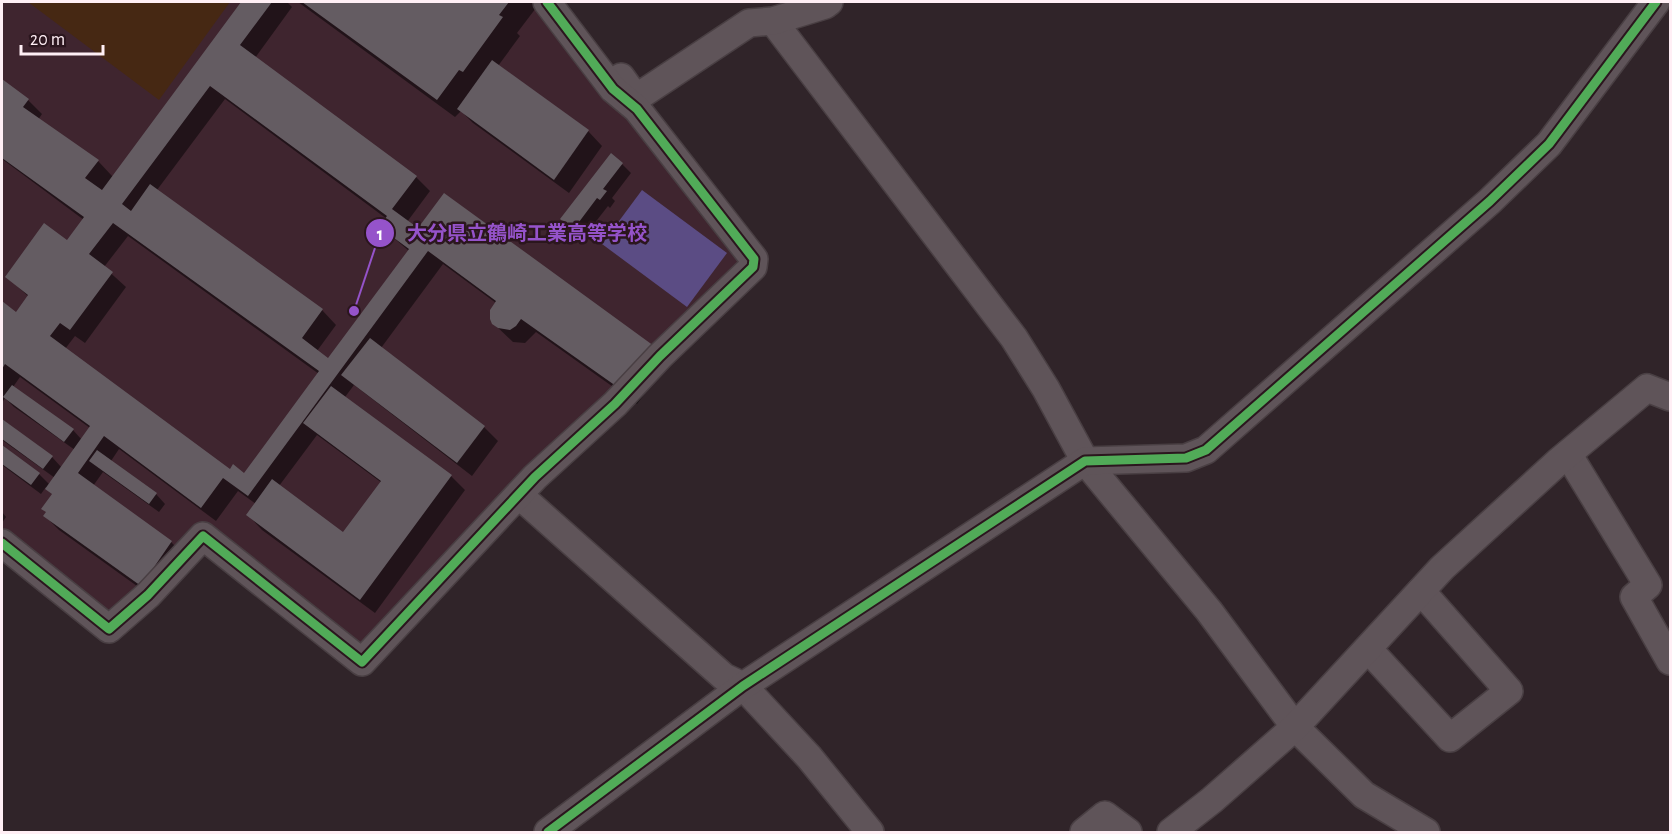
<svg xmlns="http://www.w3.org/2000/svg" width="1672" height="834" viewBox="0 0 1672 834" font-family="'Alegreya Sans','Noto Sans JP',sans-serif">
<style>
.built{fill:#3f252f}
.green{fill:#462813}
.water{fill:#5b4c84}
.shadow{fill:#0007;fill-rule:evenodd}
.building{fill:#645c62;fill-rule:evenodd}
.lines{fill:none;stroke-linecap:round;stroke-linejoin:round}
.street-casing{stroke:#493f43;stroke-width:30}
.street{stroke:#5f5459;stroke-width:27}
.cycleway-casing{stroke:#2b161e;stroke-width:13}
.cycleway{stroke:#51ab58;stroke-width:9}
.leader{fill:none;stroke:#9553ca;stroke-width:2}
.callout-dot{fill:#9553ca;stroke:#2b161e;stroke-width:2}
.mark-label{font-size:18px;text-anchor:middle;font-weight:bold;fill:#fff}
.callout-label{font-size:20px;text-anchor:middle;font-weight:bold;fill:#9553ca;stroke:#2b161e;stroke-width:5;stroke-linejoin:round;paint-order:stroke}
</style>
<rect width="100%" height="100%" fill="#302429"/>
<path class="built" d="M2 2H547L754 259 362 662 203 536 109 629 2 543Z"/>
<path class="green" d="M28 2H230L159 100Z"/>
<path class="water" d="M642 190 727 253 687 307 602 244Z"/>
<g class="shadow">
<path d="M243 2H289L288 3 292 7 255 58 416 177 430 191 407 222 419 230 668 362 637 404 536 332 525 343 513 342 493 323 496 303 443 264 381 348 484 427 498 441 472 476 354 385 345 397 451 476 465 490 375 613 262 530 248 515 256 504 238 491 216 521 119 449 111 461 156 494 165 504 159 512 103 472 93 486 171 542 186 557 155 599 59 530 45 516 53 495 46 487 41 494 2 465V446L39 474 50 485 55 478 2 440V421L52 457 62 468 75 450 14 407 5 398 2 403V303L17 314 29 297 7 277 68 242 84 220 2 159V80L28 100 42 114 38 120 98 161 113 177ZM225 99 387 219 381 227 409 251 328 360 317 351 336 325 322 310 157 190ZM128 236 319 374 244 475 230 471 65 349 75 336 85 343 126 287 104 267ZM20 377 90 428 82 440 73 430 13 387ZM317 435 382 483 344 534 279 486Z"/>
<path d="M298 2H536L539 4 517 33 520 36 498 66 588 131 602 146 569 193 473 123 461 111 455 117Z"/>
<path d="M622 164 631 173 612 198 615 201 610 208 608 206 583 238 562 219Z"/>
<path d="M2 512 6 517 2 523Z"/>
</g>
<g class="building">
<path d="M241 2H272L240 45 417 176 392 209 418 228 444 193 654 346 623 391 521 319 516 326 510 330 498 328 492 324 490 319V310L496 301 428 251 248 496 223 478 201 508 104 436 78 473 172 541 141 586 43 516 46 512 41 509 52 494 45 489 90 426 5 364 2 369V301L16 312 28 295 5 277 44 223 67 240 84 217 2 158V79L29 99 23 107 99 160 85 178 102 190ZM210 86 387 216 379 227 409 249 328 358 302 338 323 309 150 184 131 211 122 204ZM113 223 319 371 244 473 233 464 230 469 50 336 60 323 70 330 113 272 89 254Z"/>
<path d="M302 2H509L499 15 503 17 463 72 459 70 437 100Z"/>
<path d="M492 60 589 130 554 180 457 109Z"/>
<path d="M611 153 623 163 603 189 607 191 600 200 597 198 573 230 560 219Z"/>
<path d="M370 338 485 426 457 463 341 375Z"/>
<path d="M12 385 74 429 64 442 3 397Z"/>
<path d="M331 386 452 475 360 600 246 515 272 479 343 532 381 481 303 423Z"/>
<path d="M2 419 53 456 43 469 2 439Z"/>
<path d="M2 445 40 473 31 485 2 464Z"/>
<path d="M97 450 157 493 149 504 89 461Z"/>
</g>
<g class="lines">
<defs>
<g id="street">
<path d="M773 21 1014 338 1046 389 1085 461 1209 611 1295 727 1364 795 1426 832"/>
<path d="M621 77 636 98 749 23 773 21 825 5 829 2"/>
<path d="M1568 454 1648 585 1634 597 1670 661"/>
<path d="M519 495 724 677 743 686 809 757 870 832"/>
<path d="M2 543 109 629 148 595 203 536 362 662 535 477 615 404 660 356 753 267 754 259 637 109 613 89 547 2"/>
<path d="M1368 649 1450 738 1509 691 1421 591"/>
<path d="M548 832 743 686 1085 461 1186 458 1206 450 1490 201 1549 144 1656 2"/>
<path d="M1084 832 1105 815 1128 832"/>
<path d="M1171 832 1212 800 1295 727 1442 568 1558 462 1647 388 1670 397"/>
</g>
</defs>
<use href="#street" class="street-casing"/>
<use href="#street" class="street"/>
<defs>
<g id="cycleway">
<path d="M2 543 109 629 148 595 203 536 362 662 535 477 615 404 660 356 753 267 754 259 637 109 613 89 547 2"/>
<path d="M548 832 743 686 1085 461 1186 458 1206 450 1490 201 1549 144 1656 2"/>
</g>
</defs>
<use href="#cycleway" class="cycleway-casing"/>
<use href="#cycleway" class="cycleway"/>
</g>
<path class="leader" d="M354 311L380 233"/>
<g class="callout-dot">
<circle cx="354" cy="311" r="6"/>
<circle cx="380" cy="233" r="15"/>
</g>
<g class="mark-label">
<text x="380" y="240">1</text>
</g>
<g class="callout-label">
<text x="527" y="240">大分県立鶴崎工業高等学校</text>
</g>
<rect width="1672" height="834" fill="none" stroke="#ffeff5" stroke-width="6"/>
<path d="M21 45v9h82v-9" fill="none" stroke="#ffeff5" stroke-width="3"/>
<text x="30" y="45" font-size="18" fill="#ffeff5" stroke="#2b161e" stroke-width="4.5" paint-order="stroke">20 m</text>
</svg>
